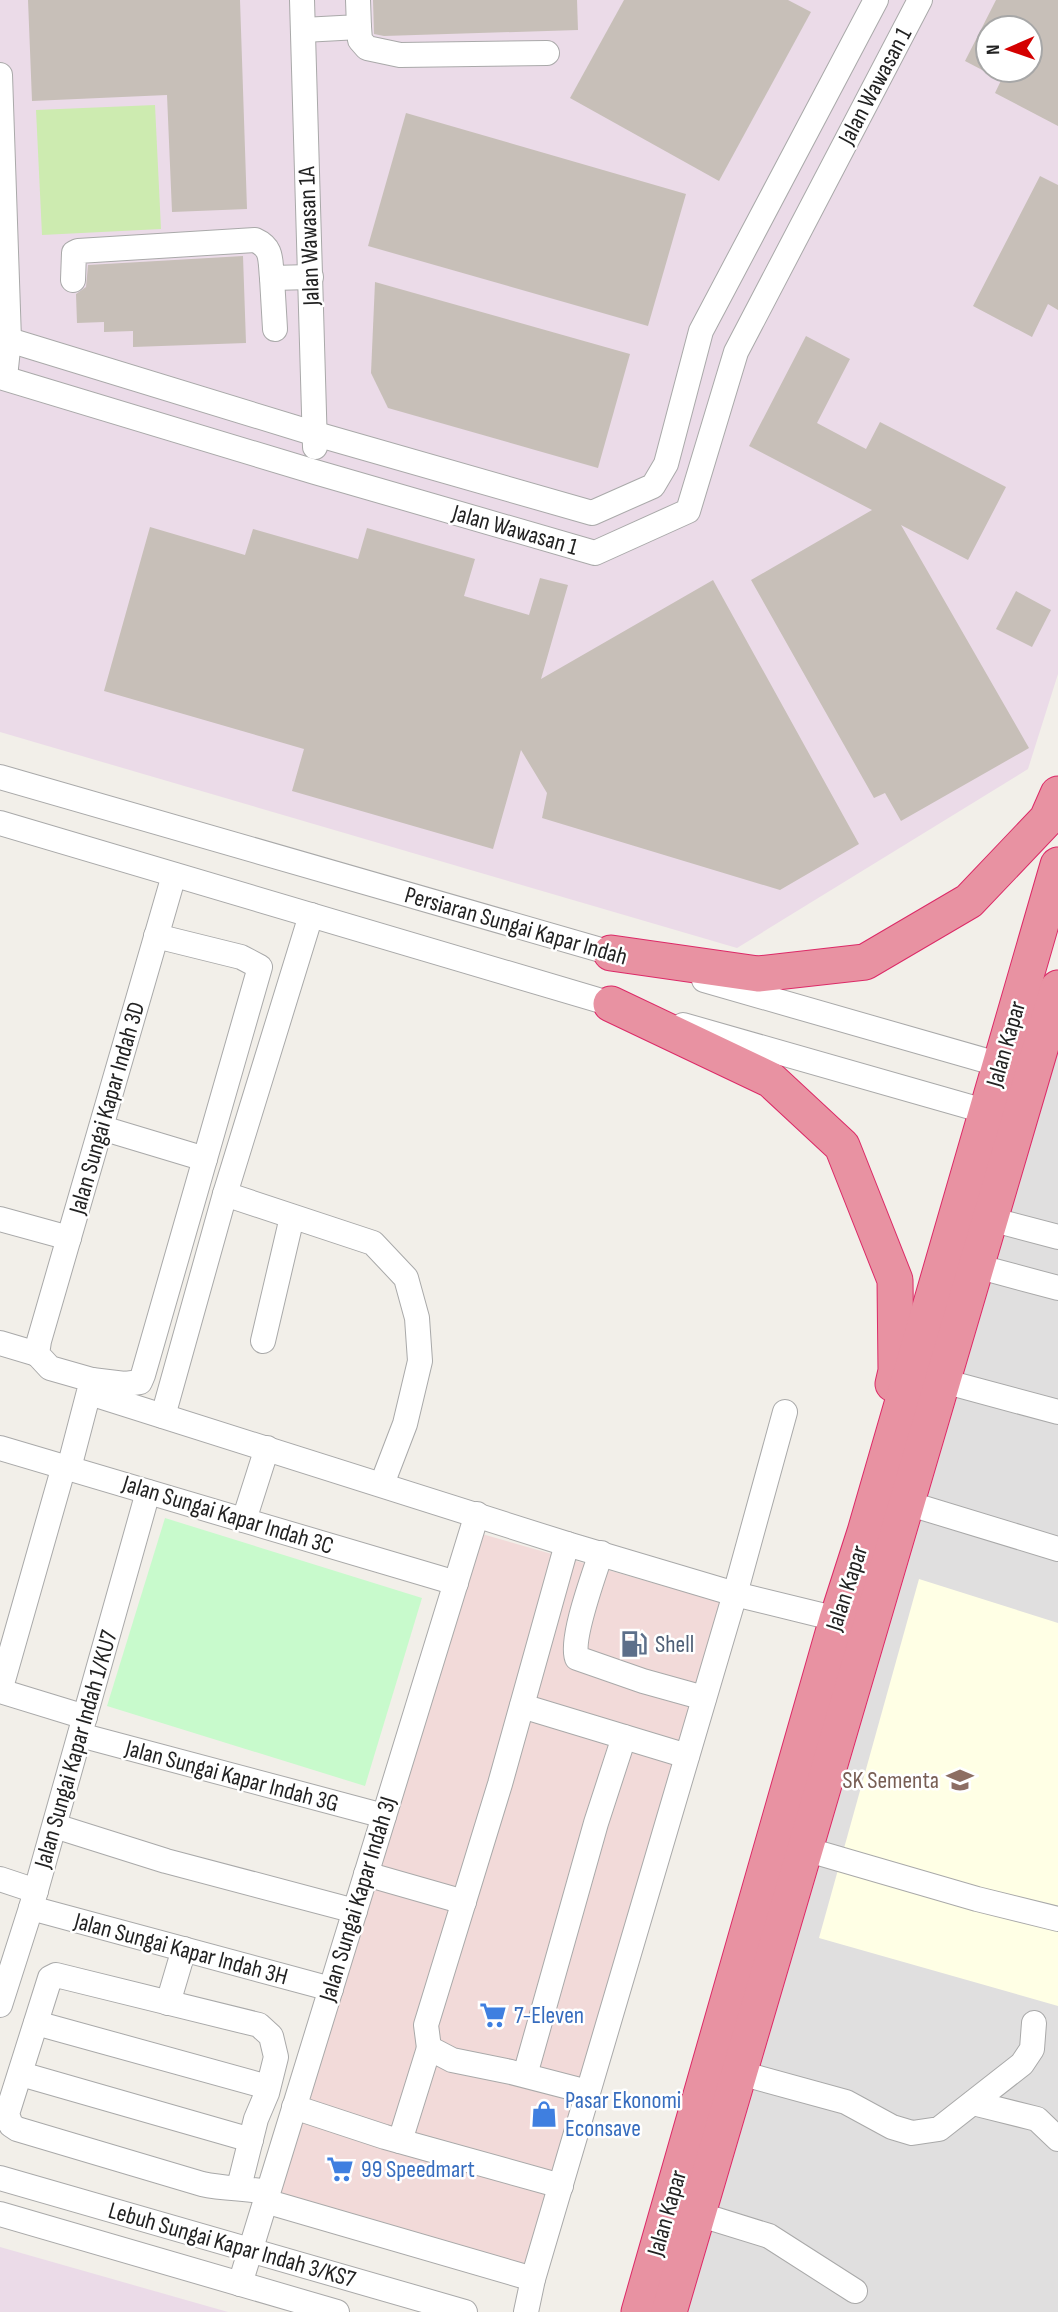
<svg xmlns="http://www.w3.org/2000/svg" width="1058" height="2312" viewBox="0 0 1058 2312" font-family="'Sofia Sans Condensed',sans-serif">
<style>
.residential{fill:#e0dfdf}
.commercial{fill:#f2dad9}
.industrial{fill:#ebdbe8;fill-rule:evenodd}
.education{fill:#ffffe5}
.grass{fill:#cdebb0}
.park{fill:#c8facc}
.building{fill:#c7bfb8}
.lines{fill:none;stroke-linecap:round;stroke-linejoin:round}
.minor-casing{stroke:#a9a9a9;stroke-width:26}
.highway-casing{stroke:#dc2a67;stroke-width:37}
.minor{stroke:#fff;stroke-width:24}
.highway{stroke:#e892a2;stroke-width:35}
.labels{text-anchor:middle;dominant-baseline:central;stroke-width:5;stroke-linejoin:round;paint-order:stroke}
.street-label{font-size:24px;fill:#222;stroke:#fff}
.service-label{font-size:24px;fill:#4e5e75;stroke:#fff;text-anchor:start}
.education-label{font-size:24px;fill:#785e54;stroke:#fff;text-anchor:end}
.shop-label{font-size:24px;fill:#366cbe;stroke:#fff;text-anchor:start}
</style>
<rect width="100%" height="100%" fill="#f2efe9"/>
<path class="residential" d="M1058 1052V2312H688L914 1544Z"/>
<path class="commercial" d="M482 1534 727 1604 529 2273 274 2199Z"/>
<g class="industrial">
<path d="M0 0H1058V674L1028 769 737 948 0 732ZM988 28H1030V70H988Z"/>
<path d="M0 2247 228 2312H0Z"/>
</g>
<path class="education" d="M919 1579 1058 1623V2006L819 1938Z"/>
<path class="grass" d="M155 105 161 229 42 235 36 110Z"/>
<path class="park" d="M165 1518 422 1598 365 1786 107 1706Z"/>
<g class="building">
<path d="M28 0H240L247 209 172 212 167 95 32 101Z"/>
<path d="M373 0H577L578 30 384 36 374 34Z"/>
<path d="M624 0H788L811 12 719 181 570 98Z"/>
<path d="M996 0H1058V126L995 93 1006 70H1030V28H988V73L965 61Z"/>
<path d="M406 113 686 194 648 326 368 246Z"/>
<path d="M1040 176 1058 185V310L1048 304 1032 337 973 306Z"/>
<path d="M243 256 246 343 133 347V331L104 332V322L77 323 76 294 86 287 88 265Z"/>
<path d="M375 282 630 354 598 468 388 408 371 373Z"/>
<path d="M806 336 850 359 817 423 866 449 880 422 1006 487 968 560 901 525 1029 748 901 821 885 793 874 798 751 580 872 510 749 446Z"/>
<path d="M150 527 245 555 253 529 358 559 367 528 475 559 464 596 529 615 540 578 568 585 541 679 713 580 859 844 780 890 542 818 547 793 521 750 493 849 292 791 304 749 104 691Z"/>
<path d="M1016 591 1051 610 1032 647 996 629Z"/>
</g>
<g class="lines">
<defs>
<g id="minor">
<path d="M302 0 315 447"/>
<path d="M359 27 360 40 367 48 400 55 547 53"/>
<path d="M303 30 359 27 358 0"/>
<path d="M0 75 9 340 5 377"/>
<path d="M272 278 275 329"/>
<path d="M73 280 74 253 78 251 255 240C273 248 270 260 272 278L311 277"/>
<path d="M0 339 9 340 316 434 592 513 653 486 666 464 701 331 876 0"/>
<path d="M0 377 315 472 595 553 688 511 736 352 920 0"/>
<path d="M0 777 625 957"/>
<path d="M0 823 625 1008"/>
<path d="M704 980 1015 1069"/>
<path d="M683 1025 1002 1116"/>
<path d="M102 1128 205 1159"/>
<path d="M225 1194 373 1243 406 1278 417 1318 420 1361 405 1424 382 1484"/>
<path d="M0 1219 69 1238"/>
<path d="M990 1219 1058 1237"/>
<path d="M976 1266 1058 1288"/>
<path d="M263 1341 292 1217"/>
<path d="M0 1343 37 1354"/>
<path d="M92 1380 125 1384 140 1382 143 1375 260 967 241 957 156 936"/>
<path d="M943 1381 1058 1412"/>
<path d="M90 1393 567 1544"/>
<path d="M163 1416 225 1194 311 915"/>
<path d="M0 1448 456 1583"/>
<path d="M64 1466 0 1691 85 1717"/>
<path d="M69 1468 92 1380 50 1368 37 1354 39 1341 174 875"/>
<path d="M907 1503 1058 1549"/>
<path d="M244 1520 267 1448"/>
<path d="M601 1553C594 1575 570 1639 577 1658L643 1681 704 1698"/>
<path d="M522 1706 687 1756"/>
<path d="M80 1735 384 1816"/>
<path d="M55 1826 166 1861 355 1911"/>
<path d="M805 1849 977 1899 1058 1919"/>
<path d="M366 1874 464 1902"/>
<path d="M0 1879 36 1891"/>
<path d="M31 1908 331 1989"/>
<path d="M168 2003 184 1949"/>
<path d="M0 2005 31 1908 148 1492"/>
<path d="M36 2023 268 2087"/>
<path d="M740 2073 846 2102 892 2127 912 2133 939 2129 1022 2064 1032 2049 1034 2023"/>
<path d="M21 2074 251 2140"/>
<path d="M525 2075 596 1823 624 1737"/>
<path d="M588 2092 511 2072 452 2060 429 2048 426 2025 500 1784 567 1544 735 1594 837 1619"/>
<path d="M973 2103 1037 2119 1058 2139"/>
<path d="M294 2107 385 2137 561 2186"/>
<path d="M400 2141 429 2048"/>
<path d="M0 2178 465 2312"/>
<path d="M239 2187 256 2119 267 2093 276 2057 271 2036 259 2025 56 1975 50 1978 7 2114 11 2125 17 2129 202 2184C224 2189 246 2188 268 2192"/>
<path d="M265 2201 533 2279"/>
<path d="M0 2214 337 2312"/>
<path d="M698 2214 769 2236 855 2291"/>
<path d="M240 2284 477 1514"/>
<path d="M526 2312 533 2279 735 1594 785 1412"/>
</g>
<g id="highway">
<path d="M611 953 758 974 865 962 969 901 1047 819 1058 794"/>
<path d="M611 1004 771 1080 842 1146 895 1280 896 1371 893 1384"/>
<path d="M639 2312 837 1619 865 1532 1058 865"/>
<path d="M669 2312 1058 988"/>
</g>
</defs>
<use href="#minor" class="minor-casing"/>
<use href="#highway" class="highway-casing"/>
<use href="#minor" class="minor"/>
<use href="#highway" class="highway"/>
</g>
<defs>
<symbol id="fuel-bare" viewBox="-9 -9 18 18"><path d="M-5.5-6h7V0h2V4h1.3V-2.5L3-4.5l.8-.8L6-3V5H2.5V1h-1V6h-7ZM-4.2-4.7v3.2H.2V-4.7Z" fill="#5c6f8a" stroke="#fff" stroke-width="2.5" paint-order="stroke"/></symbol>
<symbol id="school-bare" viewBox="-9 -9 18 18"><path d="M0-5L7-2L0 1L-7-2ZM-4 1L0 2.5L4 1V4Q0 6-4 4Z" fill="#8d6e63" stroke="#fff" stroke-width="2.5" paint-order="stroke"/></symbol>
<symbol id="supermarket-bare" viewBox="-9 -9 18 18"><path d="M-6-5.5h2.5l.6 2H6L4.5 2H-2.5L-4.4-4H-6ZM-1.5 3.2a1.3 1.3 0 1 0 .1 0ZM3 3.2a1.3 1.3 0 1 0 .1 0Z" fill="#3f7fe0" stroke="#fff" stroke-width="2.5" paint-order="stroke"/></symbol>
<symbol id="shop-bare" viewBox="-9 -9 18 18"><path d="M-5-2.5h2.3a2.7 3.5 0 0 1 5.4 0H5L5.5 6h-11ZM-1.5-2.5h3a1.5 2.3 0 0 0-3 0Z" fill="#3f7fe0" stroke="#fff" stroke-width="2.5" paint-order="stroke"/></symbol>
</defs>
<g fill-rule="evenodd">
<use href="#fuel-bare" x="615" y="1625" width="38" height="38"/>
<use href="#school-bare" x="941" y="1761" width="38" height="38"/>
<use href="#supermarket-bare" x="474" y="1996" width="38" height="38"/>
<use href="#shop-bare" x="525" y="2095" width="38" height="38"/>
<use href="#supermarket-bare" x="321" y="2150" width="38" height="38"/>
</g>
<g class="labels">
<g class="street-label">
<text transform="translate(875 86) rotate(-62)">Jalan Wawasan 1</text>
<text transform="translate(309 236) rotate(-92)">Jalan Wawasan 1A</text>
<text transform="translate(515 530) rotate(16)">Jalan Wawasan 1</text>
<text transform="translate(516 926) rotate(16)">Persiaran Sungai Kapar Indah</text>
<text transform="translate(1006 1044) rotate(-74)">Jalan Kapar</text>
<text transform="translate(107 1108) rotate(-74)">Jalan Sungai Kapar Indah 3D</text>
<text transform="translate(228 1515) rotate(17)">Jalan Sungai Kapar Indah 3C</text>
<text transform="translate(847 1588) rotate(-72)">Jalan Kapar</text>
<text transform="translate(76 1749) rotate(-74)">Jalan Sungai Kapar Indah 1/KU7</text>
<text transform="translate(232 1776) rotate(15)">Jalan Sungai Kapar Indah 3G</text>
<text transform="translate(358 1899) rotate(-73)">Jalan Sungai Kapar Indah 3J</text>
<text transform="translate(181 1949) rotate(15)">Jalan Sungai Kapar Indah 3H</text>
<text transform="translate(667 2213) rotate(-74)">Jalan Kapar</text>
<text transform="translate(232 2245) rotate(16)">Lebuh Sungai Kapar Indah 3/KS7</text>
</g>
<g class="service-label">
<text x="655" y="1644">Shell</text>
</g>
<g class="education-label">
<text x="939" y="1780">SK Sementa</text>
</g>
<g class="shop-label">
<text x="514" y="2015">7-Eleven</text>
<text x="565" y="2100">Pasar Ekonomi<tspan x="565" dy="28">Econsave</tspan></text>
<text x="361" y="2169">99 Speedmart</text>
</g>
</g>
<g transform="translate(1009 49) rotate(268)"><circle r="33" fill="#ffffff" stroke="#a7a7a7" stroke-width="2"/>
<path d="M0-5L12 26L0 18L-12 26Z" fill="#d40000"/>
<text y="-10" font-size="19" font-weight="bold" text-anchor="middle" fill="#222222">N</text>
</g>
</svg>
